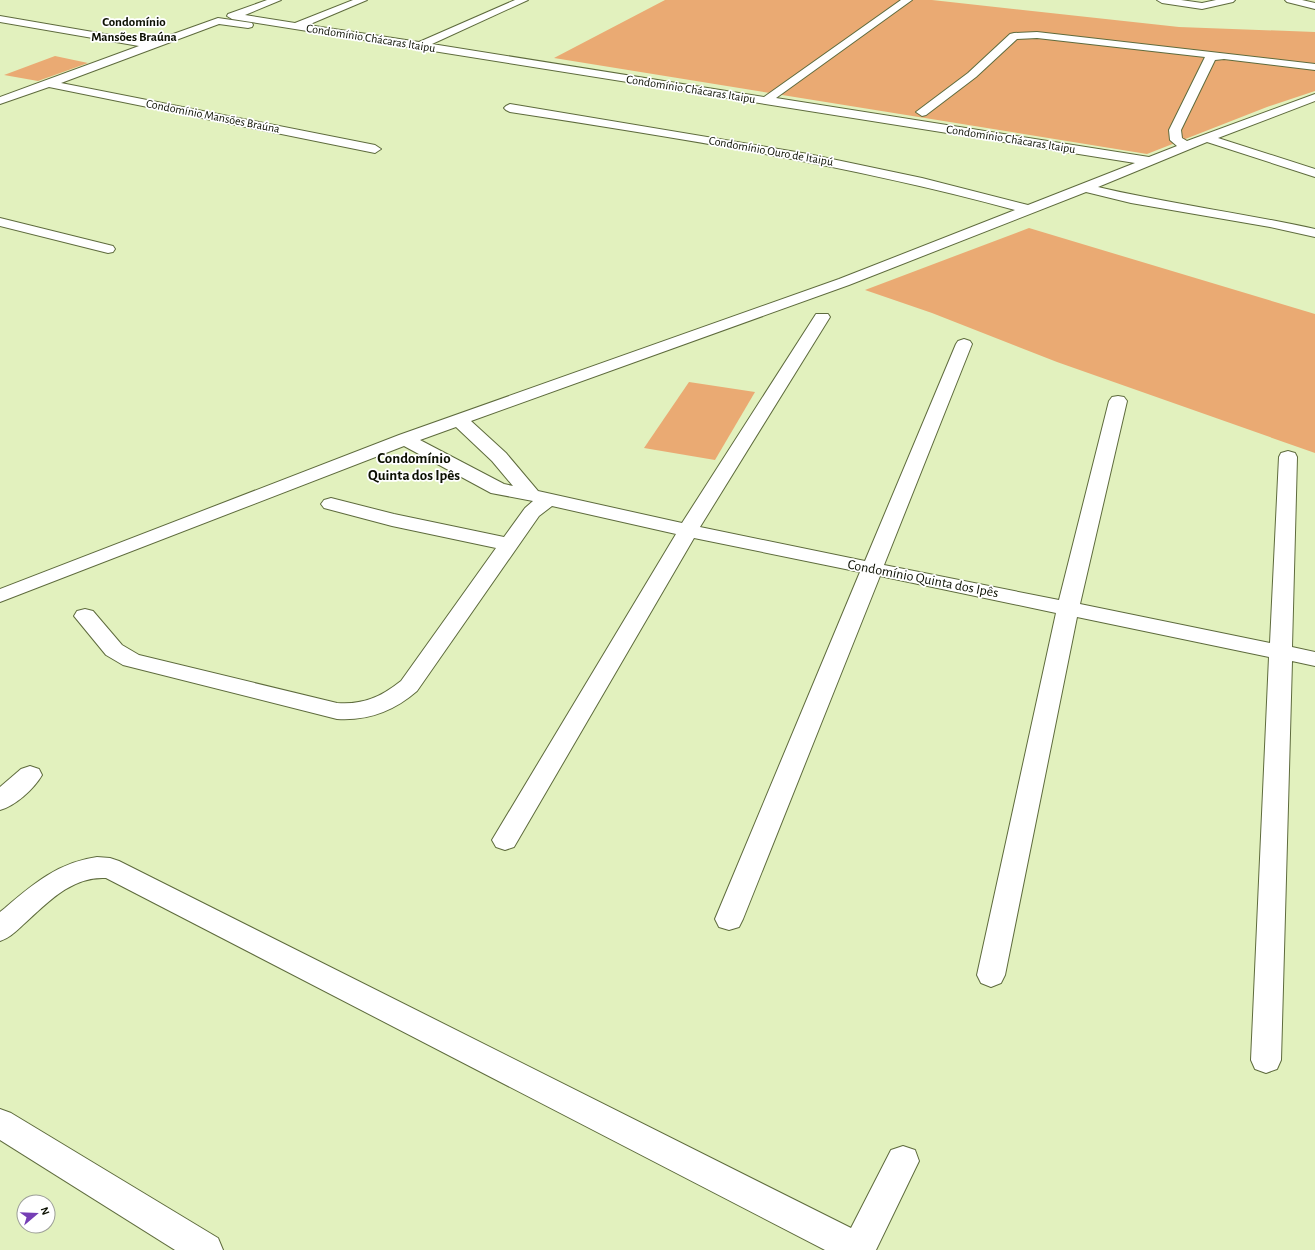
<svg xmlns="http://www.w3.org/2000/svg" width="1315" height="1250" viewBox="0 0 1315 1250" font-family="'Alegreya Sans',sans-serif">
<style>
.green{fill:#eaaa73}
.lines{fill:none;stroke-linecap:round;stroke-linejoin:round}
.minor-casing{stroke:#5e6b3d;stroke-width:2}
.minor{fill:#fff;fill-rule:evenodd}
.labels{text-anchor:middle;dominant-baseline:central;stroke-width:3.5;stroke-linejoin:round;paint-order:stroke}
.far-street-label{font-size:12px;fill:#0b0f01;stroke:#fff}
.far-neighbourhood-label{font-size:13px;font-weight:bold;fill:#0b0f01;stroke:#fff}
.street-label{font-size:14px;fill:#0b0f01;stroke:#fff}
.neighbourhood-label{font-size:15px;font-weight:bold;fill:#0b0f01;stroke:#fff}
</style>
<rect width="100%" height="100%" fill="#e2f1be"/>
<g class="green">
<path d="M665 0H932L1179 27 1315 32V91L1267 107 1147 154 554 58Z"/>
<path d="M55 56 88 63 38 81 4 75Z"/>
<path d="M1029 228 1315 314V453L1057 362 932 313 865 290Z"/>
<path d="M689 382 755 392 715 460 644 448Z"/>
</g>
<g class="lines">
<defs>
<g id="minor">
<path d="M267 0H281L245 15 295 23 353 0H367L308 25 419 42 515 0H528L432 44 764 97 901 0H912L776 98 1149 157 1177 146 1170 140 1169 130 1205 57 1037 38 1017 39 976 77 926 115 922 116 916 112 968 73 1010 34 1014 33 1037 32 1315 64V70L1224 59 1215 60 1181 130 1182 138 1187 141 1315 94V101L1218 138 1315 169V177L1207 142 1098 187C1170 204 1243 213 1315 229V237L1270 227 1131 203 1086 192 849 285 471 421 506 453 538 491 682 523 816 314H828L830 317 700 527 865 561 956 344 958 341 964 339 970 341 972 344 884 565 1059 600 1109 401 1112 397 1118 396 1124 397 1127 401 1080 604 1270 643 1279 457 1281 453 1288 451 1295 453 1297 457 1292 647 1315 652V666L1292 661 1281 1060 1277 1069 1266 1073 1255 1069 1251 1060 1269 657 1077 617 1005 975 1001 983 991 987 981 983 977 975 1056 613 880 576 743 919 739 927 729 930 719 927 715 919 860 572 694 538 514 847 505 850 496 847 492 840 676 534 552 506 539 516 417 691C394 711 368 721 337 719L123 665 106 655 74 616 77 611 85 609 93 611 122 645 139 655 337 703C363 705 381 697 401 681L496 548 392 526 324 508 321 504 324 500 331 498 394 514 504 537 525 508 533 501 491 493 404 446 0 602V589L399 435 839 279 1015 210C849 165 680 138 510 112L506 110 504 108 506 106 510 104 808 154 922 178 1028 205 1135 163 232 19 227 16 228 14ZM456 427 492 461 513 486 504 484 420 440Z"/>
<path d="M1157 0H1181L1202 3 1216 0H1235L1233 2 1202 9 1162 3Z"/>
<path d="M1285 0H1302L1315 3V9L1287 2Z"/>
<path d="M0 16 151 42 218 18 252 23 253 25 252 27 248 28 219 24 61 83 375 145 381 149 375 153 49 87 0 104V97L139 46 0 22Z"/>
<path d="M0 218 113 246 115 249 113 252 108 253 0 226Z"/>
<path d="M30 766 39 769 42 775C34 789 15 806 0 810V787L21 769Z"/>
<path d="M97 857 110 858 119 861 851 1228 891 1150 903 1146 915 1150 919 1161 876 1250H825L106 878C72 876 48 902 25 923 16 931 11 937 0 941V912L5 908C33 884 59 862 97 857Z"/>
<path d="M0 1109 11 1113 218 1238 223 1250H175L0 1140Z"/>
</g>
</defs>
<use href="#minor" class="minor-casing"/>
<use href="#minor" class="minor"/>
</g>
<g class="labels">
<g class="far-street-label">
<text transform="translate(371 38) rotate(9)">Condomínio Chácaras Itaipu</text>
<text transform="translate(691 89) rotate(9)">Condomínio Chácaras Itaipu</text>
<text transform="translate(213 116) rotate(11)">Condomínio Mansões Braúna</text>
<text transform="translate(1011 139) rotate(9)">Condomínio Chácaras Itaipu</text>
<text transform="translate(771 151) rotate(10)">Condomínio Ouro de Itaipú</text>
</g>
<g class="far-neighbourhood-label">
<text x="134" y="22">Condomínio<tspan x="134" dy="15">Mansões Braúna</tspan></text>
</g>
<g class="street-label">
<text transform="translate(923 579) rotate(11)">Condomínio Quinta dos Ipês</text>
</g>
<g class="neighbourhood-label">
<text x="414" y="458">Condomínio<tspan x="414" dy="17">Quinta dos Ipês</tspan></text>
</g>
</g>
<g transform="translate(36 1214) rotate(71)"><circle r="19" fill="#ffffff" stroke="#9d9f99"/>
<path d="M0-3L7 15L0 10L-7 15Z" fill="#753eb5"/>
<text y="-6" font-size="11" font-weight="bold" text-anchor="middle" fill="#0b0f01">N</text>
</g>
</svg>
